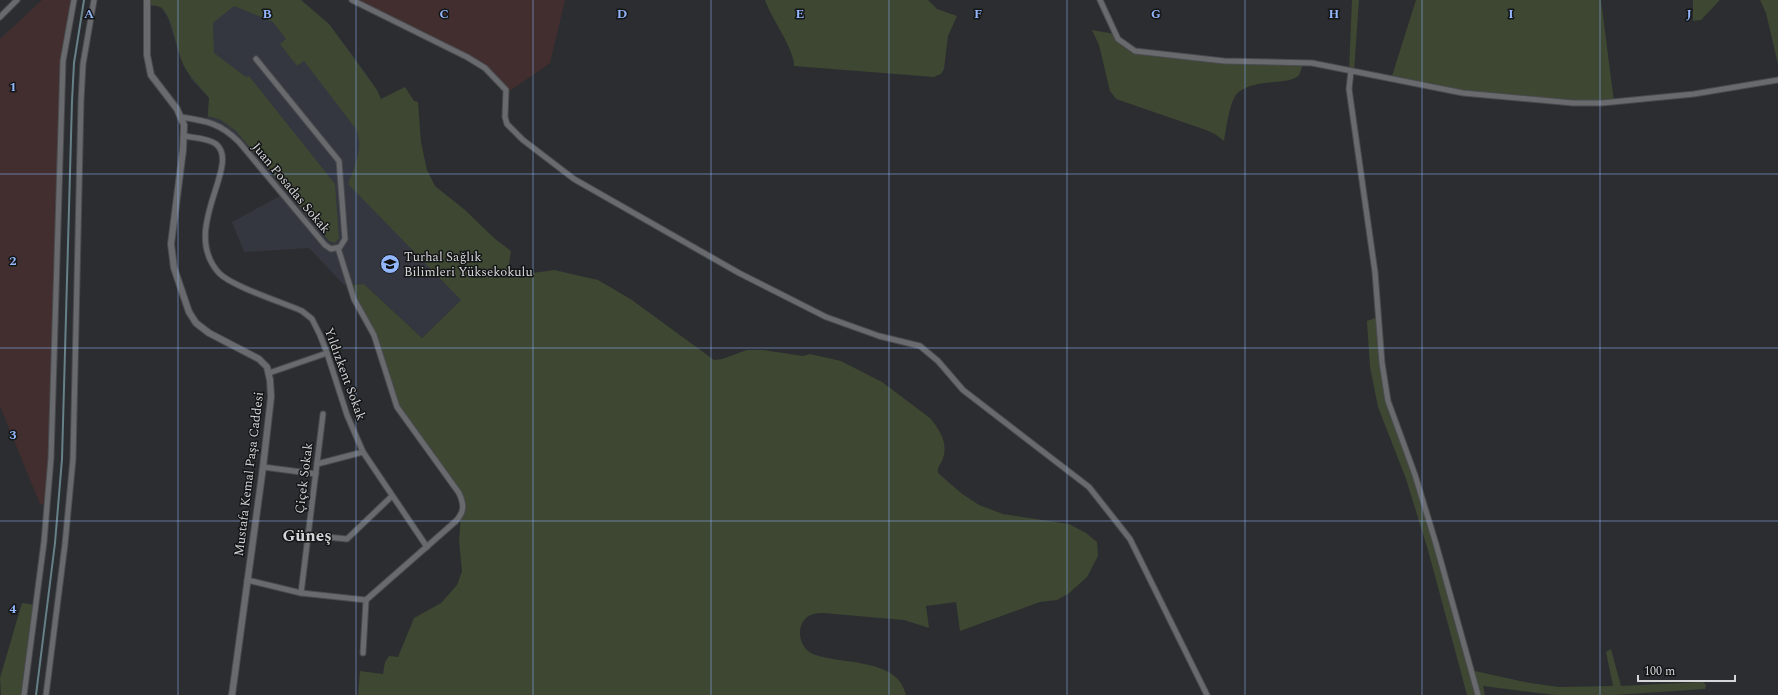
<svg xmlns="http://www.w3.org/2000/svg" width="1778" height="695" viewBox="0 0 1778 695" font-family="Spectral,serif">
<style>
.built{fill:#34373f}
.industrial{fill:#422e2f}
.green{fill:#3d4732}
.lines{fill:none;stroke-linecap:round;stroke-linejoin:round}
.stream{stroke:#668188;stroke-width:2}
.minor-casing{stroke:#4a4b4e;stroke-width:7}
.tertiary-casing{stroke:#4a4b4e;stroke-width:8}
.minor{stroke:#686a6d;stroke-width:5}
.tertiary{stroke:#686a6d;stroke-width:6}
.grid{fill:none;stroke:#93b7fd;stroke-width:1;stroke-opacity:0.55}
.labels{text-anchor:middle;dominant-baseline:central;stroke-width:3;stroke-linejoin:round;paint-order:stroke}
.street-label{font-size:13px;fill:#d5d6d8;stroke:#141516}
.poi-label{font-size:13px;fill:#d5d6d8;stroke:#141516;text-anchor:start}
.district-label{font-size:17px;font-weight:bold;fill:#d5d6d8;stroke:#141516}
.grid-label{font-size:13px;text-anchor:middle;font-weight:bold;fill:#93b7fd;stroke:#141516;stroke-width:3;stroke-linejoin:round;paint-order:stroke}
</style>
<rect width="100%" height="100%" fill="#2c2d30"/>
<path class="built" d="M301 0 329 24 352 54 377 90 389 125 494 268 422 338 364 284 344 285 309 248 244 252 232 222 282 195 232 135 207 122 209 98 191 79 184 65 178 51 168 18 161 8 157 6 147 5Z"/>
<g class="industrial">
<path d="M42 0H74L63 61 47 505 40 504 0 406V39Z"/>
<path d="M352 0H565L550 63 507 93 485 68Z"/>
</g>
<g class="green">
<path d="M147 0H301L329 24 377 90 381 99 405 87 414 101 418 102 421 142 427 170 435 186 465 210 494 238 511 251 509 264 512 276 554 270 598 280 632 300 714 360 722 359 747 350H763L803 356 810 354 841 361 882 382 930 418C940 430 948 443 943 458 941 464 937 467 938 473L961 493 979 505 1003 514 1069 524 1086 533 1097 542 1098 556 1087 577 1068 594 1057 600 1040 602 960 631 956 602 926 606 929 628 904 620 823 613C817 613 810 614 806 618 795 629 800 649 813 654 840 665 898 657 906 695H358L360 671 383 674 385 662 389 656 398 657 414 618 441 603 457 585 462 571 459 541 462 500 400 412 377 343 349 285 364 284 422 338 461 300 348 184C355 165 364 148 356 129L304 61 297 66 280 44 286 39 273 22 234 6 213 23 214 53 246 77 249 76 335 184 339 238 335 243 329 241 236 131 221 120 208 116 209 98C201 87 191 79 184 66 176 50 174 20 162 8 158 5 152 6 147 5Z"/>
<path d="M765 0H928L937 9 957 16 948 36 944 69 941 74 934 77 794 66C795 50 771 18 765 0Z"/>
<path d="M1352 0H1359L1354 72 1349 71Z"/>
<path d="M1416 0H1601L1614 102 1602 103 1463 93 1391 79Z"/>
<path d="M1693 0H1720L1701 20 1693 21Z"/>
<path d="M1760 0H1778V64L1766 13Z"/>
<path d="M1092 30 1115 34 1135 51 1184 58 1303 63C1302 66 1301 72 1299 75 1289 87 1247 76 1234 98 1229 108 1226 129 1224 141L1215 134 1206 130 1116 99 1110 91 1099 45Z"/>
<path d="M1378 317 1385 384 1406 451 1470 670 1530 683 1559 687 1613 686 1606 652 1611 649 1621 686 1703 682 1706 685 1705 689 1615 695H1555L1483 686 1485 695H1467L1428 550 1406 479 1378 407 1370 367 1367 321Z"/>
<path d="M22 603 36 605 24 695H1L0 678Z"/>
</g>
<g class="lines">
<path class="stream" d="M36 695 55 543 62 459 72 101 74 63 84 0"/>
<defs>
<g id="minor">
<path d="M352 0 467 57 485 68 506 90 505 117 507 124 523 140 574 179 739 273 826 317 879 336 920 346 938 361 963 390 1089 487 1130 539 1207 695"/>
<path d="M1100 0 1118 39 1135 51 1224 61 1312 63 1463 93 1573 103H1602L1694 94 1778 80"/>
<path d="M0 17 17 0"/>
<path d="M1351 71 1349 89 1375 272 1382 363 1388 401 1415 475 1436 544 1478 695"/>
<path d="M181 117C207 121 220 123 239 142L325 245 331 249 340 247 345 239 339 161 256 59"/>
<path d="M184 136C194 138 208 138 216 144 242 165 179 229 219 273 231 286 284 303 302 311L312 319 320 335 327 353 347 415 363 452 427 547"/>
<path d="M269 373 327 353"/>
<path d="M317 464 363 452"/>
<path d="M263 467 316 474"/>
<path d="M308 535 347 539 392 496"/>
<path d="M247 580 301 593 366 600 456 521C465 511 464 504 459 493L397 407 374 335 354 299 338 248"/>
<path d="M301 593 323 414"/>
<path d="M363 653 366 600"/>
<path d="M24 695 44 542 51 458 63 61 74 0"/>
<path d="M46 695 65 544 73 459 81 101 83 64 94 0"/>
</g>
<path id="tertiary" d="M147 0V55L151 75 177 109 184 125 183 150 171 244 174 268 189 312 196 323 209 333 259 359 267 367 270 380 271 397 263 467 232 695"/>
</defs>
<use href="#minor" class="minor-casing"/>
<use href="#tertiary" class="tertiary-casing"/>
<use href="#minor" class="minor"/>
<use href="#tertiary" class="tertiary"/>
</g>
<path class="grid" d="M178 0V695M356 0V695M533 0V695M711 0V695M889 0V695M1067 0V695M1245 0V695M1422 0V695M1600 0V695M0 174H1778M0 348H1778M0 521H1778"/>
<defs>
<symbol id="university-disc" viewBox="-11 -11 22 22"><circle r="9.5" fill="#93b7fd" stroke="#141516"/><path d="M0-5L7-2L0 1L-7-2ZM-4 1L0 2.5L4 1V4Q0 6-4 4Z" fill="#111"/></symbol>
</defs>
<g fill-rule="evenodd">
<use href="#university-disc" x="379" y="253" width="22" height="22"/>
</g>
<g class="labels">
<g class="street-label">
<text transform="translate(291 188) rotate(50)">Juan Posadas Sokak</text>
<text transform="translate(345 374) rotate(70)">Yıldızkent Sokak</text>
<text transform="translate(249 474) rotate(-83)">Mustafa Kemal Paşa Caddesi</text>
<text transform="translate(304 478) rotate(-83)">Çiçek Sokak</text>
</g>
<g class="poi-label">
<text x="404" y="257">Turhal Sağlık<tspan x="404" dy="15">Bilimleri Yüksekokulu</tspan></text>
</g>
<g class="district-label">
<text x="307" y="536">Güneş</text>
</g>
</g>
<g class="grid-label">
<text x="89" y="18">A</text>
<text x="267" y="18">B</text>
<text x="444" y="18">C</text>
<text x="622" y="18">D</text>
<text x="800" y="18">E</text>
<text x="978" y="18">F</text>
<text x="1156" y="18">G</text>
<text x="1334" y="18">H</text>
<text x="1511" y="18">I</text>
<text x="1689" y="18">J</text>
<text x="13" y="91">1</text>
<text x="13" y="265">2</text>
<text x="13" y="439">3</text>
<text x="13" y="613">4</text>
</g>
<path d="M1638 675v6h97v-6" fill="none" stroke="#d5d6d8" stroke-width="2"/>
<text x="1644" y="675" font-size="12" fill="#d5d6d8" stroke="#141516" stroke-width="3" paint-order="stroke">100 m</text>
</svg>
